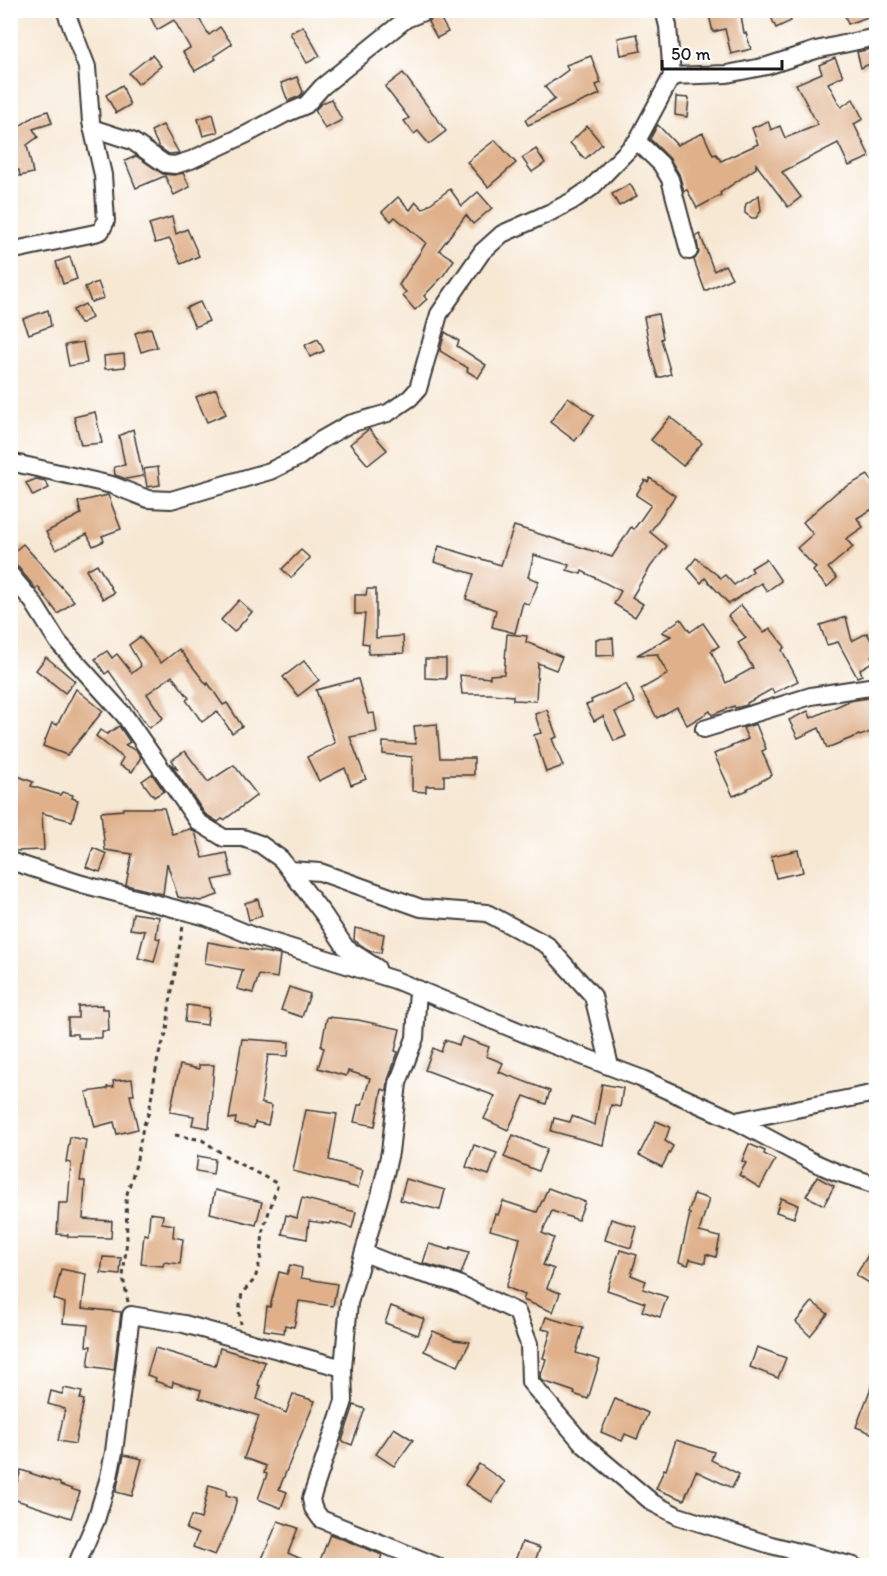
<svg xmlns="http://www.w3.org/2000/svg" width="887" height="1576" viewBox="0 0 887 1576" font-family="Itim,sans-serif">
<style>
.building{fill:#dfb08a}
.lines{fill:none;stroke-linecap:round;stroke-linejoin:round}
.minor-casing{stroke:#3d3b38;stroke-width:20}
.path{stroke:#3d3b38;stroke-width:3;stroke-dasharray:4.5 4.5;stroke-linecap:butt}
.minor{stroke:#fff;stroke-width:16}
</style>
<rect width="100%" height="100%" fill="#fff"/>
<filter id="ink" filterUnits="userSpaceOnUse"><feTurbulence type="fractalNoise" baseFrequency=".0167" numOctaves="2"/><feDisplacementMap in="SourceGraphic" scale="12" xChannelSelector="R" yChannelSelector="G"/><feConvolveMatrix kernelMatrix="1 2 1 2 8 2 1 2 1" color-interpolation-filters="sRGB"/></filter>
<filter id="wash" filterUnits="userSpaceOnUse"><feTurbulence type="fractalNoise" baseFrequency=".008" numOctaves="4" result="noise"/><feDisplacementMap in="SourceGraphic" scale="24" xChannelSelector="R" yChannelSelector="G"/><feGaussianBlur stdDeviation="1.35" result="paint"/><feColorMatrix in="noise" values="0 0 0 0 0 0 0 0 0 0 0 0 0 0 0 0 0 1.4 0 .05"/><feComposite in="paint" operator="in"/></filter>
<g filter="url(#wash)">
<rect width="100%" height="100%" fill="#f7e8d4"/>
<g id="blocks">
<g class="building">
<path d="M147 10H194L209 35 220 27 232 44 214 56 216 59 195 71 183 52 190 48 174 20 157 30Z"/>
<path d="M721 10H740L744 33H746L751 49 731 54 725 29 713 32 709 15 721 12Z"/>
<path d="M768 10H786L791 21 776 28Z"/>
<path d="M843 10H876V14L848 24Z"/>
<path d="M438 14 448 32 437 38 428 22Z"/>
<path d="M303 26 320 56 307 63 290 33Z"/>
<path d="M637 34 641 51 621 55 618 38Z"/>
<path d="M876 48V61L861 68 857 52Z"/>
<path d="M152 55 161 66 138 84 129 73Z"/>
<path d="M591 56 601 83 596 85 600 94 528 125 525 120 555 99 545 87 568 70 566 65Z"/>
<path d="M835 58 843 76 828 83 841 107 853 99 863 119 854 124 870 157 849 166 838 143 782 172 801 197 788 207 756 164V168L720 193 721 195 697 208 687 190 684 191 679 174 670 159 650 139 657 126 658 125 677 145 703 133 713 155 716 154 721 161 758 144 752 128 768 121 771 130 780 126 785 138 818 125 796 84 822 73 819 65Z"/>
<path d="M403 73 446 131 429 144 418 131 414 134 404 121 409 118 385 87Z"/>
<path d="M297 77 303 92 300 96 288 101 281 83Z"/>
<path d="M122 85 130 105 116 113 106 95Z"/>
<path d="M676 97 689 98 687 117 675 115Z"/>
<path d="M331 99 342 120 325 129 315 110 321 104Z"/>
<path d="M48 111 52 123 33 129 38 137 27 145 33 173 20 176 19 170 10 174V133L36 115Z"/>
<path d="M213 114 218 132 203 136 198 119Z"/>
<path d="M163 125 179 153 169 154 159 147 151 131Z"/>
<path d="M587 126 602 144 585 159 570 143Z"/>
<path d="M495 140 516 163 488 187 467 162Z"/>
<path d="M536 149 545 163 532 172 522 158Z"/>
<path d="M136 156 163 174 174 175 183 173 190 187 174 195 165 176 136 188 125 161Z"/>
<path d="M630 184 637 196 619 206 612 194Z"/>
<path d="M450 189 462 206 478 192 492 208 473 224 466 215 439 250 454 260 443 276 424 296 427 299 415 310 403 296 406 292 399 285 426 243 395 217 391 221 382 212 398 197 410 210 416 202 423 209Z"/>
<path d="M759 195 761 211 756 218H752L745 213V208L746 204Z"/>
<path d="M172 217 176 234 187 229 199 256 181 264 170 239 155 243 149 224Z"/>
<path d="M700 234 714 271 725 265 732 278 705 291 694 260 699 253 696 236Z"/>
<path d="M70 257 77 279 63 284 56 262Z"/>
<path d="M98 282 104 298 91 302 85 287Z"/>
<path d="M200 302 209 321 195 327 186 308Z"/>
<path d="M85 304 92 318 80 324 73 310Z"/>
<path d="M48 310 51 326 29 334 23 319Z"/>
<path d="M658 314 663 338 661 339 671 374 658 378 651 355 644 317Z"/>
<path d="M151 328 157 347 141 352 135 333Z"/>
<path d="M445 332 459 341 457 346 486 365 478 378 467 371 468 368 440 351Z"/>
<path d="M318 339 324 351 310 357 305 345Z"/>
<path d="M83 342 87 363 69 366 65 345Z"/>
<path d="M124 354 125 367 105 369 104 356Z"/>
<path d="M216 389 226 414 207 422 196 397Z"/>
<path d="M568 397 594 416 575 441 550 422Z"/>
<path d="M95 412 102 443 81 445 74 417Z"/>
<path d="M670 417 702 443 683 466 651 440Z"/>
<path d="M133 429 143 476 126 479 115 475 114 467 125 465 119 436Z"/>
<path d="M369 429 387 450 368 465 350 444Z"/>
<path d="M158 467 160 485 147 487 144 469Z"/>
<path d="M868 475 876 489V507L857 518 863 527 846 539 853 547 828 568 837 578 827 587 813 571 816 568 797 548 813 534 803 522 838 491Z"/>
<path d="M650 478 675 496 650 532 667 546 651 566 632 597 643 604 635 617 614 604 621 591 582 571 581 574 567 570 569 565 534 555 528 577 539 581 529 605 523 602 515 633 492 627 496 610 466 599 474 574 434 562 439 546 501 565 514 526 612 557 631 527 634 529 651 505 636 495 645 480 648 482Z"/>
<path d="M36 479 45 481 49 488 33 496 26 483Z"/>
<path d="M108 495 121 529 102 536 104 541 93 546 87 534 56 550 46 532 81 514 78 502Z"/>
<path d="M23 544 74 601 58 614 38 587 36 589 19 568 10 561V555Z"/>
<path d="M301 550 310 558 291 578 282 569Z"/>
<path d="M696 558 721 578 725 575 734 585 753 571 751 568 766 559 781 581 767 591 761 583 729 604 705 578 701 583 688 568Z"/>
<path d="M97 564 114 593 103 599 86 570Z"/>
<path d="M367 589H376V638L403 636 404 653 368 654 369 644 362 643 365 614H355V595H366Z"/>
<path d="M239 600 252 612 234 632 221 620Z"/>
<path d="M741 605 764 633 770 628 785 647 782 650 798 681 774 693 772 689 747 703V705L735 708 734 706 712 715 710 711 687 725 677 707 657 718 641 689 668 674 657 655 659 654 637 655 671 636 662 632 681 619 690 632 703 623 719 646 711 651 726 683 753 668 738 643 746 638 728 616Z"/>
<path d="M846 617 852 641 867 633 876 649V653L871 656 874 661 860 669 862 675 857 677 838 642 827 645 820 625Z"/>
<path d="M507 634 527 636 526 642 562 657 556 670 538 663 536 701 513 700V696L491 694H462L460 675 490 678V675L504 674Z"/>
<path d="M140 637 161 663 179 649 207 685 208 683 223 705 227 703 242 726 232 733 217 711 202 722 186 700 189 698 172 676 147 694 163 718 149 728 109 671 105 674 95 659 107 651 112 658 117 654 132 673 141 666 129 645Z"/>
<path d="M613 638 614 655 596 656V639Z"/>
<path d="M46 657 75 681 65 693 36 670Z"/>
<path d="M425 659H446V679L425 678Z"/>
<path d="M304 661 319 680 298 696 283 677Z"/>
<path d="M358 679 368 714 374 713 377 732 350 737 366 779 351 785 345 768 319 781 307 757 335 743 316 690Z"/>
<path d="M626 684 635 703 615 712 626 736 614 741 603 716 594 721 586 705 592 703 591 700Z"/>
<path d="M76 689 103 711 67 755 43 746 52 723 57 725Z"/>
<path d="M876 697V730L860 736 859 735 827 748 819 728 798 738 789 720 808 711 811 718 849 701Z"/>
<path d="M547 710 557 737 552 739 563 766 546 772 534 735 541 733 535 714Z"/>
<path d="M437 724 440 758H474V775H444V786H426V792L412 791V757L383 754V742L416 744 414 726Z"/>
<path d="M756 724 766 749 762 751 772 775 747 789 748 790 733 796 714 754 748 739 743 728Z"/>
<path d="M119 726 130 742 125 745 137 751 141 757 132 772 119 765 123 758 96 736 100 730 107 734Z"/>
<path d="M185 751 208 782 234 765 257 795 224 820 222 819 218 822 205 814 170 763 178 770 172 760Z"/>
<path d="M10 773 33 782 31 786 60 795 62 792 73 795 72 798 78 800 72 821 42 813 44 850 13 851Z"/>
<path d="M152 774 164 791 154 797 142 781Z"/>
<path d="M123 808H164L172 834 190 829 195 832 203 858 227 853 232 876 213 880 218 895 200 901 178 897 167 863 163 894 126 885 132 854 105 850 101 812 123 810Z"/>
<path d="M93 848 107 854 100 872 86 867Z"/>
<path d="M798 850 803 872 776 878 771 856Z"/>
<path d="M258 899 262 916 249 920 245 903Z"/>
<path d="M133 913 159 917 156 938 160 939 154 962 138 958 145 931 130 929Z"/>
<path d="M355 928 384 934 381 953 370 951 354 940Z"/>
<path d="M208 942 280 955 277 978 259 975 253 993 237 989 243 970 205 963Z"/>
<path d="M289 987 310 994 302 1017 281 1010Z"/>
<path d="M102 1005V1009H108L109 1031H102V1038H78L77 1034H68V1018H78V1006Z"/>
<path d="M187 1005 209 1008 207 1025 185 1022Z"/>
<path d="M327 1017 358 1020 400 1029 395 1051 398 1052 388 1080 387 1091 382 1089 375 1126 354 1122 358 1105H362L370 1078 348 1071 346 1076 318 1068 324 1048 321 1047Z"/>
<path d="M462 1037 489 1047 486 1056 503 1063 499 1072 550 1091 546 1104 524 1096 508 1130 484 1119 495 1096 425 1070 433 1048 441 1052 445 1040 459 1045Z"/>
<path d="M242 1039 289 1042 288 1056 268 1055 261 1103 272 1106 268 1125 255 1122 254 1128 235 1124 236 1118 229 1119Z"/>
<path d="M180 1065 199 1069V1065H214L209 1128 192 1125 194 1116 170 1112Z"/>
<path d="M132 1079 134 1095H130L138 1129 117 1134 114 1122 95 1127 86 1092 107 1089V1087H114L113 1081Z"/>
<path d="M602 1084 623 1088 620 1107 611 1105 603 1145 551 1131 554 1118 570 1122 572 1116 595 1125Z"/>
<path d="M306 1110 337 1114 329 1160 363 1170 358 1188 293 1171Z"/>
<path d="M656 1121 670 1127 665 1141 673 1146 662 1167 639 1155Z"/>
<path d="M513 1135 547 1149 538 1171 504 1157Z"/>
<path d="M70 1137 86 1140 80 1181H85L83 1219 112 1221 111 1238 68 1237V1235L57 1234 59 1203H68L71 1163 66 1162Z"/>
<path d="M749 1144 765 1151 764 1154 775 1160 760 1188 739 1175 746 1163 742 1161Z"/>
<path d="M474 1145 497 1153 489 1175 466 1167Z"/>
<path d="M198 1156 215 1159 213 1174 196 1171Z"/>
<path d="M817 1177 834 1186 824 1205 806 1196Z"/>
<path d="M406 1179 445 1190 440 1210 400 1200Z"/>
<path d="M548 1188 585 1202 578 1220 552 1211 542 1233 554 1238 543 1265 554 1269 547 1288 560 1293 553 1312 523 1300 525 1295 506 1287 512 1270 520 1238 490 1230 495 1214 498 1215 503 1201 537 1212Z"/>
<path d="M215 1190 262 1202 256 1225 210 1213Z"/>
<path d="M694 1194 709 1199 699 1232 720 1237 716 1257 706 1254 705 1263 690 1259 688 1265 679 1262 690 1214 688 1213Z"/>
<path d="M302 1198 356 1212 352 1228 331 1222 330 1224 309 1221 307 1239 282 1234 286 1215 297 1218Z"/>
<path d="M781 1198 798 1205 794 1218 776 1212Z"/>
<path d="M150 1213 163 1215 162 1223 174 1225 173 1237 183 1239 180 1264 164 1262 163 1266 141 1264 144 1234 148 1235Z"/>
<path d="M611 1219 637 1227 631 1248 605 1240Z"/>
<path d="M876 1242V1287L856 1275Z"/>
<path d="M429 1244 450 1250 451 1247 469 1252 461 1274 423 1263Z"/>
<path d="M620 1250 637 1255 631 1275 646 1281 643 1289 667 1297 660 1317 642 1311 645 1303 607 1290Z"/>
<path d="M103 1257 121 1258 120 1275 101 1273Z"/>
<path d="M290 1265 302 1268 301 1278 337 1284 333 1306 299 1301 294 1327 285 1325 284 1333 264 1330 267 1306 270 1307 279 1272 287 1274Z"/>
<path d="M61 1269 86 1274 82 1308 121 1312 114 1370 88 1366 91 1346H86L88 1325 63 1323 65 1303 54 1299Z"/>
<path d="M812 1302 828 1314 810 1336 796 1322Z"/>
<path d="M391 1306 424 1319 418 1335 385 1323Z"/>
<path d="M546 1317 583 1328 576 1353 600 1360 588 1399 574 1394 575 1392 543 1381 540 1378 546 1359 543 1358 551 1331 542 1329Z"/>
<path d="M433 1331 454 1340 470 1342 458 1366 424 1351Z"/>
<path d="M757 1347 786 1358 778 1378 750 1367Z"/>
<path d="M155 1348 215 1366 220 1348 265 1362 258 1385 261 1386 257 1399 286 1413 293 1394 315 1401 279 1489 287 1492 281 1508 258 1499 267 1474 264 1473 266 1466 244 1458 259 1416 199 1398 201 1390 173 1382 172 1387 155 1381 156 1378 147 1375Z"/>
<path d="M875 1377H876V1435L856 1427Z"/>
<path d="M64 1388 82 1392 80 1399 84 1400 75 1444 58 1441 65 1409 48 1404 51 1391 62 1394Z"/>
<path d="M615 1399 648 1413 637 1439 625 1434 622 1441 601 1432Z"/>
<path d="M354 1405 365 1409 352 1445 342 1441Z"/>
<path d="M394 1428 413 1440 394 1466 376 1454Z"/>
<path d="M676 1440 714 1452 711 1460 739 1474 732 1488 696 1471 684 1500 656 1489 664 1469 666 1470Z"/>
<path d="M124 1455 142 1459 132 1496 116 1492Z"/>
<path d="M479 1464 505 1482 492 1502 465 1485Z"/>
<path d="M21 1470 60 1483V1485L80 1492 71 1518 10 1498V1475L18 1480Z"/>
<path d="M209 1485 227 1490 226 1495 237 1498 231 1521 215 1555 193 1547 198 1534 186 1529 191 1516 201 1519Z"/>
<path d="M278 1521 298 1528 288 1553 317 1566H259Z"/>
<path d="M330 1534 382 1555 378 1566H318Z"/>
<path d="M522 1542 540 1548 533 1566H513Z"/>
</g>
</g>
</g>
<g filter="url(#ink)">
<use href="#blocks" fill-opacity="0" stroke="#3d3b38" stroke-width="1.5"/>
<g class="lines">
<defs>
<g id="minor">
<path d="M672 76 727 74 767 66 816 50 876 37"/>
<path d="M92 128 132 141 165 164 175 165 191 160 247 134 285 114 306 105 322 87 406 19 428 10"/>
<path d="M637 141 661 164 670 179 689 251"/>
<path d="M10 251 95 233 101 231 106 221 103 175 91 122 87 67 65 10"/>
<path d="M10 462 112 485 148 499 171 500 270 471 299 457 321 440 349 424 388 413 410 398 418 389 439 314 482 252 502 234 549 213 572 201 591 188 637 141 672 76 668 26 664 10"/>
<path d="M10 574 33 602 58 642 125 716 198 822 224 838H243L260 844 281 859 324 915 346 948 377 968"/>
<path d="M704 729 811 696 876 686"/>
<path d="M10 861 82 884 207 917 253 936 395 980 540 1040 640 1078 736 1121 811 1161 836 1172 876 1185"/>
<path d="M290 870 320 872 421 908 487 913 547 945 593 996 610 1066"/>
<path d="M736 1121 876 1093"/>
<path d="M364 1253 402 1268 456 1283 517 1312 529 1344 530 1382 584 1445 653 1503 678 1516 771 1545 854 1566"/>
<path d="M343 1368 344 1401 311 1499 313 1508 321 1519 437 1566"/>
<path d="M76 1566 96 1520 109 1477 114 1452 131 1315 184 1324 343 1368 349 1303 381 1192 390 1152 398 1083 415 1038 418 989"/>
</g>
</defs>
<use href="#minor" class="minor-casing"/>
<g class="path">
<path d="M175 1135 202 1140 232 1160 278 1184 263 1230 261 1257 255 1279 242 1293 239 1311 241 1324"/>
<path d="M128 1302 123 1277 127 1239 126 1197 136 1164 143 1127 149 1112 158 1057 167 1031 169 1008 183 926"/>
</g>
<use href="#minor" class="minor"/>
</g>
</g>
<rect width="887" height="1576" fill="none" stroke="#fff" stroke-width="36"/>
<path d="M662 60v9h120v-9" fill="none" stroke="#1c1c1c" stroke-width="3"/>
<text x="671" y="60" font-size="18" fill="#1c1c1c" stroke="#ffffff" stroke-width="4.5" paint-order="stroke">50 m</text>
</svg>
